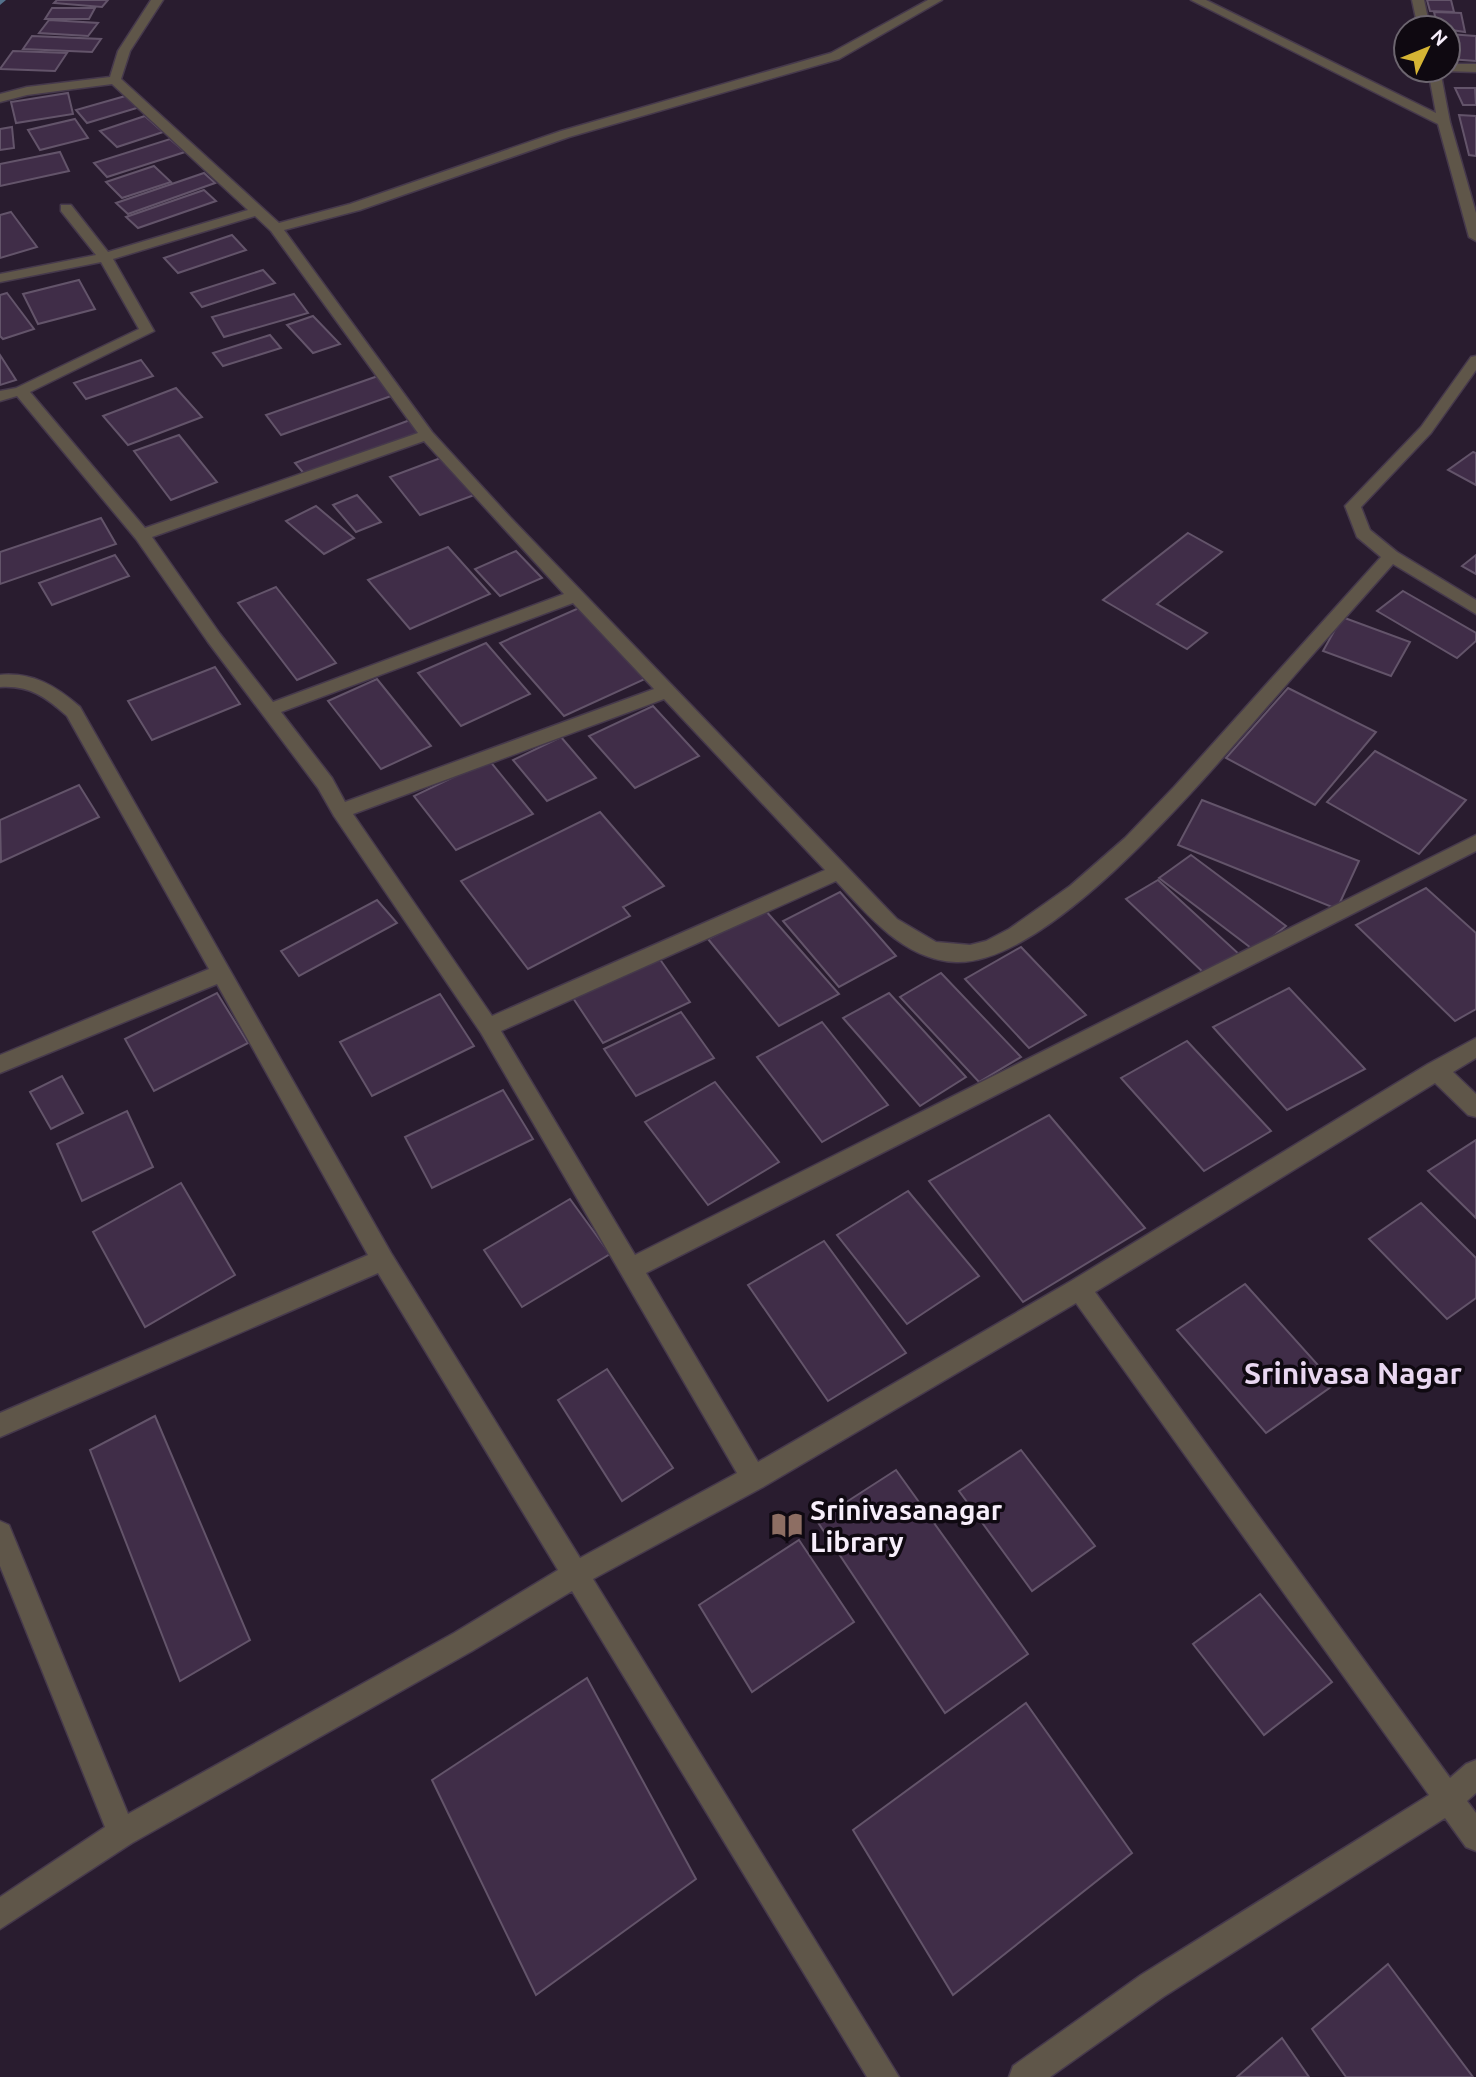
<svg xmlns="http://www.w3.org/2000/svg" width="1476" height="2077" viewBox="0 0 1476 2077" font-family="Ubuntu,sans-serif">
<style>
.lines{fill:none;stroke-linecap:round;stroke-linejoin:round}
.stream{fill:#54718b;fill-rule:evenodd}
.building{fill:#402d48;stroke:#63546a;stroke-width:2}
.minor-casing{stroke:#46394c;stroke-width:3}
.minor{fill:#5f5649;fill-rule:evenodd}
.labels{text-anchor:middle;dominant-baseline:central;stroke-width:7;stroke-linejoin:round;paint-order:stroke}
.near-poi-label{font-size:28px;font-weight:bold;fill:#f7eefb;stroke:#0f0911;text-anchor:start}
.district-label{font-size:30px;font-weight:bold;fill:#e9d7f1;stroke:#0f0911}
</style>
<rect width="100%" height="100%" fill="#291c2f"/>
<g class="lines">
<path class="stream" d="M0 0H6L0 5Z"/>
</g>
<g class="building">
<path d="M57 0H108L102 7 54 3Z"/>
<path d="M1427 0H1451L1454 12 1430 11Z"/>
<path d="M52 8H95L89 19H45Z"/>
<path d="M1434 12 1461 13 1465 32 1438 28Z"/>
<path d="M49 20 98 23 88 36 39 33Z"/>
<path d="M1448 34 1476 36V61L1449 59Z"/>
<path d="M32 36 101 39 92 52 23 49Z"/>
<path d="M13 51 67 53 55 71 0 69Z"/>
<path d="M1455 88H1475L1476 105H1463Z"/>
<path d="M68 93 73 114 16 123 11 102Z"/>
<path d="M129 95 140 107 87 123 76 110Z"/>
<path d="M1459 115 1476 116V156L1469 155Z"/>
<path d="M145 116 163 132 117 147 100 131Z"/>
<path d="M75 119 88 138 40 150 28 130Z"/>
<path d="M12 127 14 148 0 150V129Z"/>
<path d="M170 139 185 152 107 177 94 163Z"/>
<path d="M60 152 69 171 0 186V164Z"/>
<path d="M154 166 171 182 122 198 106 182Z"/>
<path d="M204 173 215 183 128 214 116 203Z"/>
<path d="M204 190 216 201 138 228 126 217Z"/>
<path d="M11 212 37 247 0 258V215Z"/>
<path d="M232 235 246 250 178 273 164 258Z"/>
<path d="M263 270 275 283 202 307 191 293Z"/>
<path d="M79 280 95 309 38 324 23 294Z"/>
<path d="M7 293 34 329 3 339 0 336V295Z"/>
<path d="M294 294 308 313 224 337 212 317Z"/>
<path d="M313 316 340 344 313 353 287 325Z"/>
<path d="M270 335 281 348 223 366 213 353Z"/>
<path d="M0 355 16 380 0 385Z"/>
<path d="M141 360 153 376 86 399 74 383Z"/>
<path d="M378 376 394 395 281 435 266 415Z"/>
<path d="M176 388 202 417 128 445 103 416Z"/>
<path d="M410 420 422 433 306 476 295 463Z"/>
<path d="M179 435 217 482 171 500 134 451Z"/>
<path d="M1473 452 1476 453V485L1448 470Z"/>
<path d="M446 456 477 494 420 515 390 477Z"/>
<path d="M357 495 381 522 356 532 333 505Z"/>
<path d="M316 506 354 538 324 554 286 521Z"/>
<path d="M101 518 116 544 0 584V552Z"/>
<path d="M1188 533 1222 552 1157 604 1207 633 1187 649 1103 600Z"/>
<path d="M448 547 490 594 410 629 368 580Z"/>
<path d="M516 551 542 578 500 596 475 569Z"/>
<path d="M115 555 129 576 52 605 39 583Z"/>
<path d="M1476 555V574L1462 566Z"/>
<path d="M276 587 336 663 297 680 238 603Z"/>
<path d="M1403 591 1476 633V641L1457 658 1377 611Z"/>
<path d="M579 608 645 679 564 716 500 643Z"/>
<path d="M1342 617 1410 642 1391 676 1323 651Z"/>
<path d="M486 643 530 694 461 726 418 673Z"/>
<path d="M215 667 240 704 152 740 128 701Z"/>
<path d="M377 679 431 746 381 769 328 701Z"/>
<path d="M1288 688 1376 732 1315 805 1226 758Z"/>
<path d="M653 706 699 756 635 788 589 736Z"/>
<path d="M561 737 596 778 547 801 513 760Z"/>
<path d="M1375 751 1466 800 1419 854 1327 802Z"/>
<path d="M489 760 533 814 456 850 414 796Z"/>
<path d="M79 785 99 817 1 862 0 820Z"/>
<path d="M1202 800 1359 861 1337 909 1178 845Z"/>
<path d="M600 812 664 886 623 907 630 916 528 969 461 881Z"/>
<path d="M1191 855 1286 926 1255 951 1159 878Z"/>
<path d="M1158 880 1240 955 1207 976 1126 899Z"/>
<path d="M1426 888 1476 933V1009L1455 1021 1356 925Z"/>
<path d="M840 892 896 956 839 987 783 921Z"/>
<path d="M377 900 397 923 299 976 281 951Z"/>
<path d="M765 910 839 994 779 1026 708 939Z"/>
<path d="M1021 947 1086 1015 1029 1048 965 979Z"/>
<path d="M659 958 690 1002 603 1043 573 998Z"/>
<path d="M941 973 1021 1057 979 1082 900 997Z"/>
<path d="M1289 988 1365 1069 1287 1110 1213 1027Z"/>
<path d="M217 993 248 1043 154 1091 125 1039Z"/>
<path d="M889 993 966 1077 920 1106 843 1018Z"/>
<path d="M440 994 474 1046 372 1096 340 1042Z"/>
<path d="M681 1012 714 1058 636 1096 604 1049Z"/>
<path d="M822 1022 888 1105 822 1142 757 1057Z"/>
<path d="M1187 1041 1271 1131 1204 1171 1121 1078Z"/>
<path d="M62 1076 83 1113 51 1129 30 1092Z"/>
<path d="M715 1082 779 1162 708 1205 645 1122Z"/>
<path d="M503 1090 533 1139 432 1188 405 1137Z"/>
<path d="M127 1111 153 1167 82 1201 57 1144Z"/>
<path d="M1049 1115 1145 1228 1023 1302 929 1181Z"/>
<path d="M1476 1140V1218L1428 1171Z"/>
<path d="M181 1183 235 1275 145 1327 93 1232Z"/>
<path d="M908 1191 979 1276 907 1324 837 1235Z"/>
<path d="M570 1199 610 1254 522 1307 484 1250Z"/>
<path d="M1421 1203 1476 1258V1298L1447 1319 1369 1239Z"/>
<path d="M824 1241 906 1353 828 1401 748 1285Z"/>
<path d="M1245 1284 1335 1384 1266 1433 1177 1330Z"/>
<path d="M607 1369 673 1468 622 1501 558 1400Z"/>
<path d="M155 1416 250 1640 180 1681 90 1450Z"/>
<path d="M1021 1450 1095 1546 1032 1591 959 1491Z"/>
<path d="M896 1470 1028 1654 945 1713 817 1521Z"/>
<path d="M799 1540 854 1622 752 1692 699 1605Z"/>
<path d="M1260 1594 1332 1682 1264 1735 1193 1644Z"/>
<path d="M587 1678 696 1879 536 1995 432 1780Z"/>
<path d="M1026 1703 1132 1853 953 1995 853 1830Z"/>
<path d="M1388 1964 1473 2077H1346L1312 2029Z"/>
<path d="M1282 2038 1309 2077H1237Z"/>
</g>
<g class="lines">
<defs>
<g id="minor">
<path d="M151 0H163L130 51 121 79 279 223 350 204 561 131 831 53 928 0H942L839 59 569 137 360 210 284 230 432 432 510 517 897 919 936 942 970 945 986 941 1009 929 1070 886 1125 838 1174 787 1381 557 1357 537 1345 506 1421 427 1471 357 1476 356V370L1431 433 1361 507 1370 530 1397 552 1476 600V614L1393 564C1355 607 1317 649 1280 692 1218 762 1054 965 956 962 904 960 869 916 836 881L501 1031 635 1255 1476 835V851L646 1273 758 1462 1071 1281 1428 1064 1476 1038V1058L1453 1072 1476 1094V1117L1468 1115 1435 1083 1095 1292 1450 1778 1466 1764 1476 1760V1793L1467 1801 1476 1813V1851L1466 1847 1445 1818 1163 1997 1050 2077H1009L1013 2066 1141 1975 1429 1795 1076 1303 763 1487 593 1579 899 2077H867L572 1591 472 1651 132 1843 0 1929V1897L105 1827 0 1566V1521L9 1525 128 1814 454 1633 558 1570 378 1273 0 1437V1413L368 1255 217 984 0 1073V1055L209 969 67 716C46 697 29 685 0 687V675C33 672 56 686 80 707L391 1253 580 1558 737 1473 481 1033 334 816 318 788 208 642 136 539 17 396 0 401V391L16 388 139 329 101 262 0 282V274L96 255 61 211V205H71L108 252 248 210 112 84 27 95 0 102V94L27 87 110 77 118 51ZM255 216 271 231 418 433 145 528 30 392 154 331 113 259ZM424 441 564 594 273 702 220 634 152 537ZM573 603 654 689 345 802 332 778 281 712ZM664 699 825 870 492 1016 353 814Z"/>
<path d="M1191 0H1206L1436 113 1428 70H1440L1450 122 1476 213V241L1469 237 1438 124Z"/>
<path d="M1412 0H1424L1430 28H1418Z"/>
<path d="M1448 64H1476V72L1444 71 1448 70Z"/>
</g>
</defs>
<use href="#minor" class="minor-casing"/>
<use href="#minor" class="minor"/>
</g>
<defs>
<symbol id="library-bare" viewBox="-9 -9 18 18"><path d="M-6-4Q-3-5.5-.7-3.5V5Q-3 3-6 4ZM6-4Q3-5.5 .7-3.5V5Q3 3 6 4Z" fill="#8d6e63" stroke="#0f0911" stroke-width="2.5" paint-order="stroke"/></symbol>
</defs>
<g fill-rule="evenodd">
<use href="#library-bare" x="765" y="1503" width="44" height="44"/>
</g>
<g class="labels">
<g class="near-poi-label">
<text x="810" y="1509">Srinivasanagar<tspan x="810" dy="32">Library</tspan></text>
</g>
<g class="district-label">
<text x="1353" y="1373">Srinivasa Nagar</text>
</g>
</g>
<g transform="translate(1427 49) rotate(47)"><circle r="33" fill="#0f0911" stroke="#6c656f" stroke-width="2"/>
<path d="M0-5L12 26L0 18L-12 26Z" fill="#d6b534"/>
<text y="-10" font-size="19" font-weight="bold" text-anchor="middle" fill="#f7eefb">N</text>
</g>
</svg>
